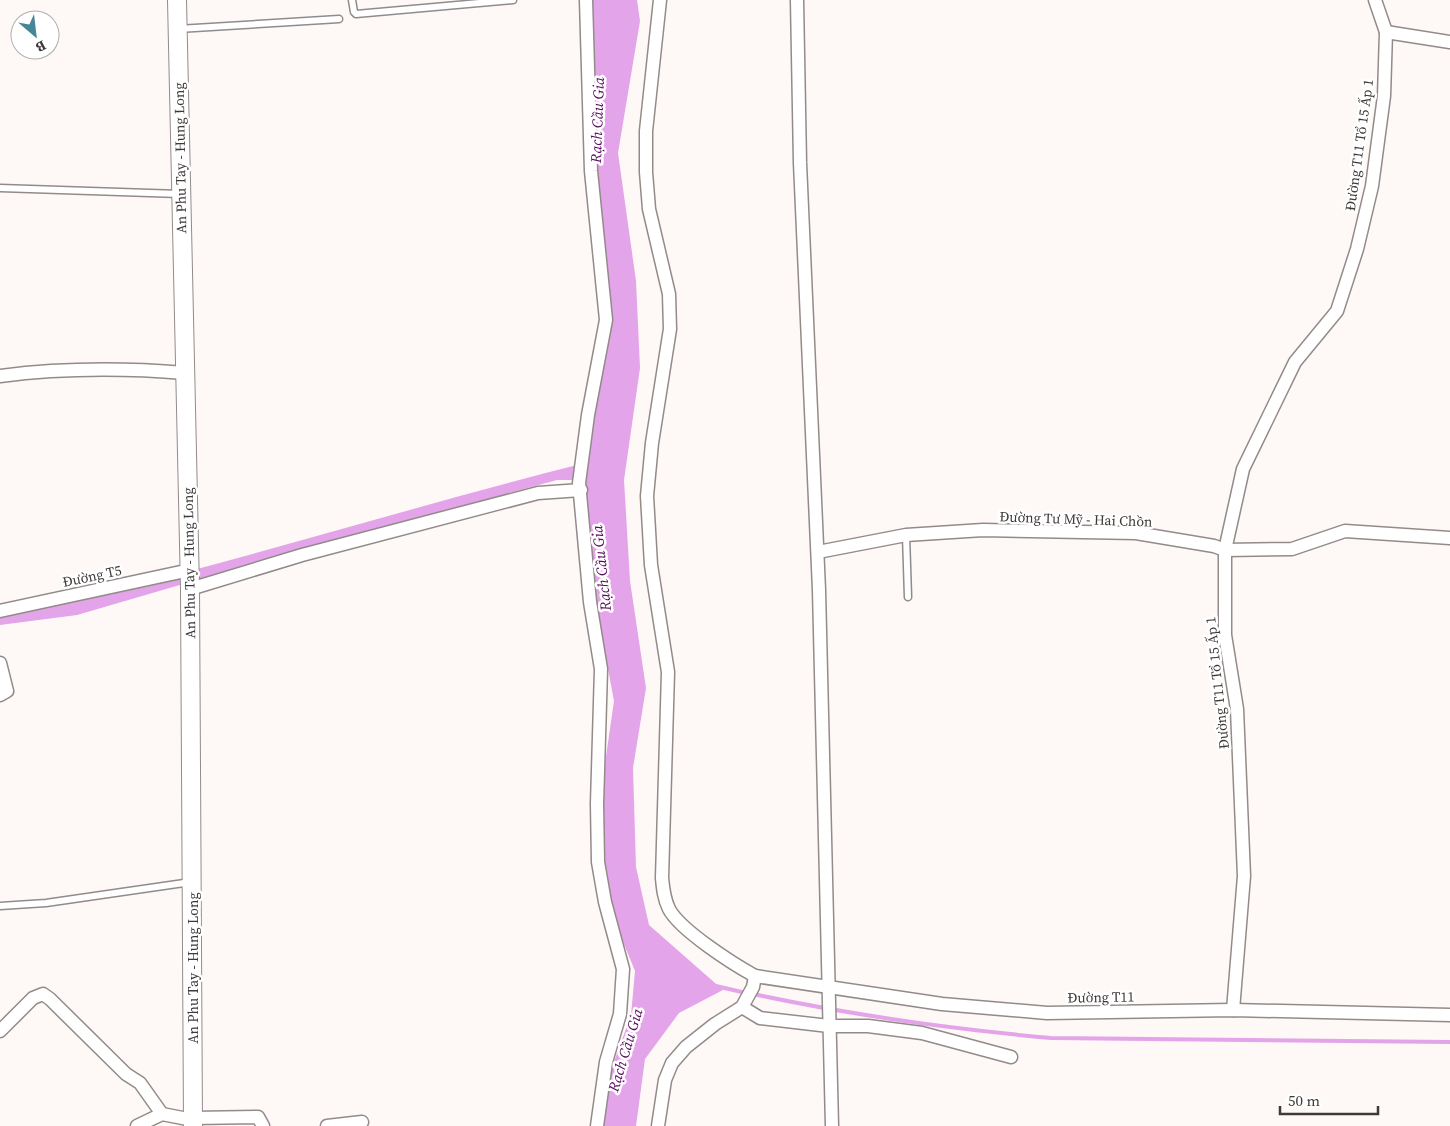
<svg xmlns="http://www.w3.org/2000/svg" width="1450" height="1126" viewBox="0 0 1450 1126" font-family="'Source Serif 4',serif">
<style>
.water{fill:#e4a4e9}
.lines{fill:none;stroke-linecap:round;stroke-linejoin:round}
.stream{stroke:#e4a4e9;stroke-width:4}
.lane-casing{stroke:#928b8a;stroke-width:9}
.street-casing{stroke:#928b8a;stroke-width:15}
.secondary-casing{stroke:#928b8a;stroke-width:20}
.lane{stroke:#fff;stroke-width:6}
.street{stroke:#fff;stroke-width:12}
.secondary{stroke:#fff;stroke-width:18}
.labels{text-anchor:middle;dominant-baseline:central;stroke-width:5;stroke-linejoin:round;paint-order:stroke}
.street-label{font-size:14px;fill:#3d3a39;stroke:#fff}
.water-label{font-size:15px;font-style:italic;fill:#5a0c61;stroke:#fff}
</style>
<rect width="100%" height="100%" fill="#fef8f6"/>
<path class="water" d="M592 0H637L640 21 618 153 636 281 640 368 624 480 630 581 646 688 633 768 636 867 649 925 723 990 679 1013 645 1059 636 1126H602L607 1081 631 1015 635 971 610 910 604 863 601 791 614 701 595 600 585 480H557L317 545 77 615 0 625V617C197 575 390 512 585 463L611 310 593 150Z"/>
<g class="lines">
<g class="stream">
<path d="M716 986 746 993"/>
<path d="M753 994C851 1015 951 1029 1051 1038L1450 1042"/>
</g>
<defs>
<g id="lane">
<path d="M352 0 354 12 356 14 513 0"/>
<path d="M178 29 339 19"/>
<path d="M0 188 180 194"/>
<path d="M906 535 908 597"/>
<path d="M0 906 46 903 191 882"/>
</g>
<g id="street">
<path d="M586 0 591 171 606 320 588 415 579 483 590 602 601 669 597 804 598 862 605 902 623 969 620 1014 606 1062 597 1126"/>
<path d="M660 0 646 131V172L649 209 669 294 670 329 652 443 647 496 651 565 668 672 662 878C663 889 664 899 669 909 680 930 733 964 755 976L942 1004 1047 1013 1233 1010 1450 1015"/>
<path d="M797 0 800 163 819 590 832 1126"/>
<path d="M1386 32 1450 42"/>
<path d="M0 376C62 368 123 368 185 373"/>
<path d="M818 552 906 535 983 530 1136 533 1214 546 1225 550 1292 549 1345 531 1450 538"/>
<path d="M190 589 302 555 538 493 581 490"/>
<path d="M0 611 190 570"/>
<path d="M0 663 7 691 0 695"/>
<path d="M742 1007 760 1018 829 1026H868L922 1033 1011 1057"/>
<path d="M1233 1010 1244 876 1237 709 1225 635V550L1243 469 1295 362 1337 311 1357 249 1372 186 1384 96 1386 32 1375 0"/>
<path d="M0 1031 33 998 43 994 50 999 126 1074 140 1083 162 1114"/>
<path d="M193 1118 258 1117 263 1126"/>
<path d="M137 1126 162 1114 193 1120"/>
<path d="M327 1126 362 1122"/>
<path d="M658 1126 665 1080 672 1063 686 1047 715 1024 742 1007 753 987 755 976"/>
</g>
<path id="secondary" d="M177 0 190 589 193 1126"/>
</defs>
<use href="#lane" class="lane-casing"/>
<use href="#street" class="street-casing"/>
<use href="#secondary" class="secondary-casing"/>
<use href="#lane" class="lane"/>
<use href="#street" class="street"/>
<use href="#secondary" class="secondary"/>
</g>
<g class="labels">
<g class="street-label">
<text transform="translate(1359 145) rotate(-82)">Đường T11 Tổ 15 Ấp 1</text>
<text transform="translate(180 158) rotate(-91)">An Phu Tay - Hung Long</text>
<text transform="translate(1076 519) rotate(2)">Đường Tư Mỹ - Hai Chồn</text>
<text transform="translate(189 563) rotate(-91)">An Phu Tay - Hung Long</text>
<text transform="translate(92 576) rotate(-12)">Đường T5</text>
<text transform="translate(1217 683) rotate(-96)">Đường T11 Tổ 15 Ấp 1</text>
<text transform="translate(193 968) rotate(-90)">An Phu Tay - Hung Long</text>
<text transform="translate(1101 997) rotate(-1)">Đường T11</text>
</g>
<g class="water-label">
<text transform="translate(597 120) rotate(-88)">Rạch Cầu Gia</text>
<text transform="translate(601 568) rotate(-96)">Rạch Cầu Gia</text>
<text transform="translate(625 1050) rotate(-73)">Rạch Cầu Gia</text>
</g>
</g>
<g transform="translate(35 35) rotate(152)"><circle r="24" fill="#ffffff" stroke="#b1b0b0"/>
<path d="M0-4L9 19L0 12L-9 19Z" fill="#468699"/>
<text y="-8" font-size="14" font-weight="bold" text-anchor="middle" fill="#3d3a39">B</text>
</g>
<path d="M1280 1106v8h98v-8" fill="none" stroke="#3d3a39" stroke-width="2.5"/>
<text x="1288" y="1106" font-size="15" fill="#3d3a39" stroke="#ffffff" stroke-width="4" paint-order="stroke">50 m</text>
</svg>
